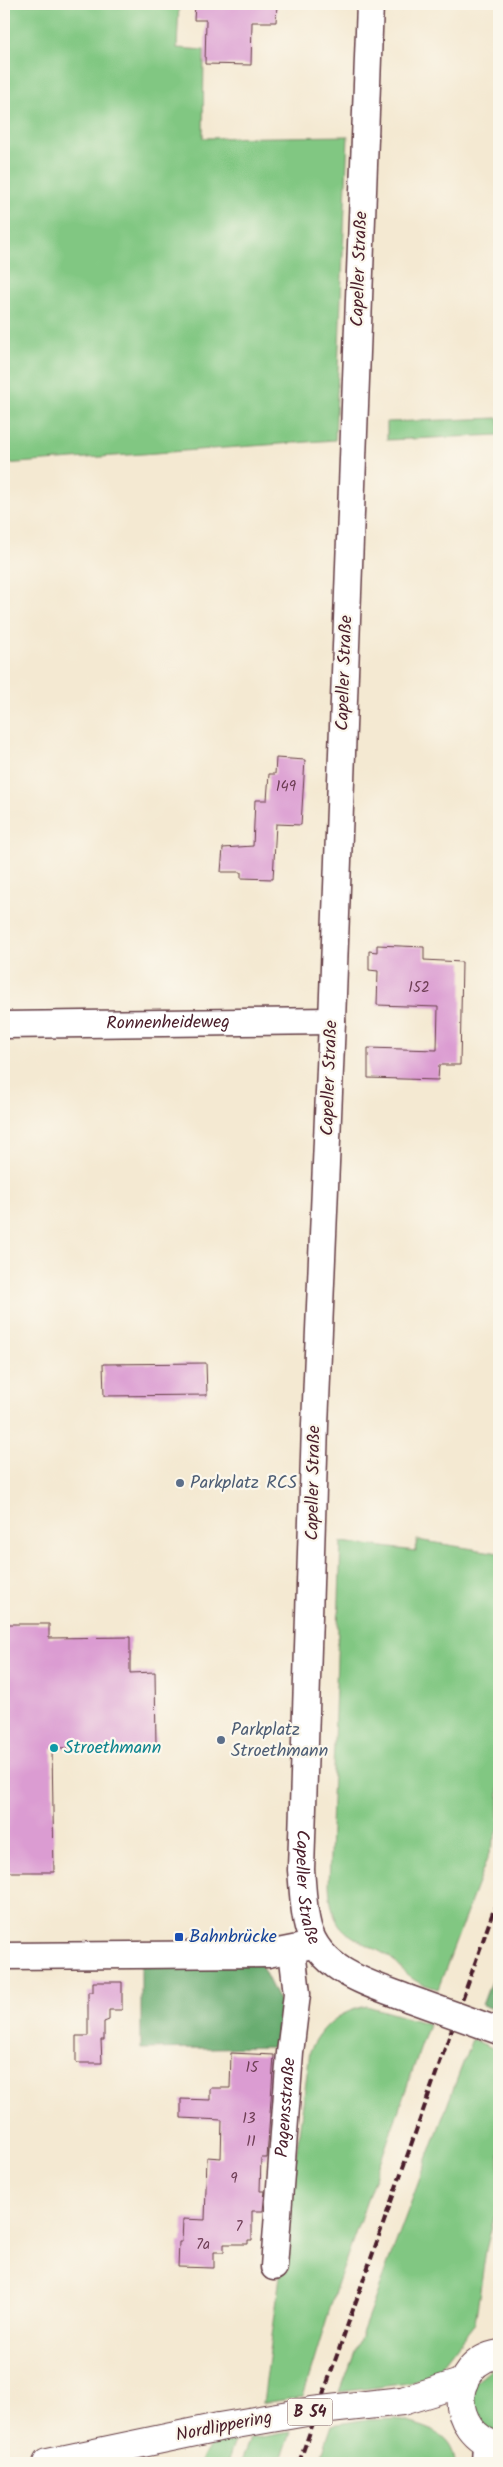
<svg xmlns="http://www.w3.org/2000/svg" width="503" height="2467" viewBox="0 0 503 2467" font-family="Kalam,sans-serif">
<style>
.green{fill:#81c782;stroke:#667356}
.forest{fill:#68ac70;stroke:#59664e}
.building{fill:#db9cd2}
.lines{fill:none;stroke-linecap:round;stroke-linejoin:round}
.minor-casing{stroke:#643d44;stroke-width:29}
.major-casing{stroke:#643d44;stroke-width:30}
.minor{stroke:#fff;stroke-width:26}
.major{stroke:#fff;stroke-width:28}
.rail{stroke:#4a1f2b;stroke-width:4;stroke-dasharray:8 4;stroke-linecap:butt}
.minor-bridge-casing{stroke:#643d44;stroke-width:29;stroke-linecap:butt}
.major-bridge-casing{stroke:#643d44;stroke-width:30;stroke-linecap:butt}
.minor-bridge{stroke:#fff;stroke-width:26}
.major-bridge{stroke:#fff;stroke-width:28}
.service-dot{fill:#5c6f8a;stroke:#fbf7ec;stroke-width:2}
.culture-dot{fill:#0f9aa8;stroke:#fbf7ec;stroke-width:2}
.transit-dot{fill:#1a4fb4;stroke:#fbf7ec;stroke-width:2}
.labels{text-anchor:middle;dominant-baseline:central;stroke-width:4.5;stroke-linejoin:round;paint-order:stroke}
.number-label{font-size:15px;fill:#6e3e55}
.shield{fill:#fbf7ec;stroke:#7f6065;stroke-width:1}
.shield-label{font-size:16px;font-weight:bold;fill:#4a1f2b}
.street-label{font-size:18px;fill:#4a1f2b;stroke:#fbf7ec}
.service-label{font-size:18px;fill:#4e5e75;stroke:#fbf7ec;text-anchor:start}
.culture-label{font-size:18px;fill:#0d838f;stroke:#fbf7ec;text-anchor:start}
.transit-label{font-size:18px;fill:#164399;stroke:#fbf7ec;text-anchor:start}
</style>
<rect width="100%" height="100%" fill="#fbf7ec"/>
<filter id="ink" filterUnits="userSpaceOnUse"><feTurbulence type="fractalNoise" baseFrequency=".02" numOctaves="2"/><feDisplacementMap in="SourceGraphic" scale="10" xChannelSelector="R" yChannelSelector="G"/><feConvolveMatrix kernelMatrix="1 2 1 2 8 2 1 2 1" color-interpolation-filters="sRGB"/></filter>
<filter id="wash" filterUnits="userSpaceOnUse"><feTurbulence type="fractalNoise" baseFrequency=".0096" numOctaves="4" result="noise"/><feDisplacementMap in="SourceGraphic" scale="20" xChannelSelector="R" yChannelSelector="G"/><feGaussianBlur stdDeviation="1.12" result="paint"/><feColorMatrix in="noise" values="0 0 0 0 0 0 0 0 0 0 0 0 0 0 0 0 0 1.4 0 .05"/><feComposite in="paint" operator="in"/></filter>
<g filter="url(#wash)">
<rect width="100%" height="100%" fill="#f4e9d2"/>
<g class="green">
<path d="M4 4H179L177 48 204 50 203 138 348 136 335 440 4 464Z"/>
<path d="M499 418V435L387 440V422Z"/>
<path d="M417 1540 499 1553V1827L438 1989C430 1986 419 1984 413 1979 403 1973 397 1962 388 1956 349 1933 332 1936 329 1885L341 1542 416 1551Z"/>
<path d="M367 2006 429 2024 337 2285 303 2397 263 2403 310 2051C322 2025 339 2012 367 2006Z"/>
<path d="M472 2039 499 2051V2197L486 2250 475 2323 435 2374 409 2383 340 2392Z"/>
<path d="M499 2363V2436L479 2425 471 2386Z"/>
<path d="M396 2419C421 2426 454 2431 455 2463H319L332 2425 362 2420Z"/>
<path d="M291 2432 280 2463H240L250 2439Z"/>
<path d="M235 2441 227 2463H201C208 2442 215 2445 235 2441Z"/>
</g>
<g class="forest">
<path d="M499 1960V2011L482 2005Z"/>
<path d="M260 1963 289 2021 279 2047 141 2049V1966Z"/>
</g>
<g id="blocks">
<g class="building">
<path d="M195 4H277L276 22H252L251 65 205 64 206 20H194Z"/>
<path d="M276 758 305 760 301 825 276 824 273 879 241 878V872H221L223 848 253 846 255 800H267L269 774H275Z"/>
<path d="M377 945 424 947V960L462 962 460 1065H439L438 1080 368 1078V1048L437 1050 438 1007 377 1005 378 971 369 970V951L377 952Z"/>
<path d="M206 1363 207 1395 104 1396 103 1364Z"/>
<path d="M4 1624H49V1638L130 1637V1673L155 1672 156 1747 52 1748 54 1872H4Z"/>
<path d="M93 1982H122V2010H109V2020L104 2022V2040H101L102 2063H76V2036H88V1992H93Z"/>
<path d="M231 2053 274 2055 267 2158H261L260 2191H265L263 2211H252V2240H248V2244H224V2252H214V2268L178 2267 179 2242H182L183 2219 205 2220 207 2157 221 2158 222 2120 181 2118V2099L210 2100V2088H230Z"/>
</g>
</g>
</g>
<g filter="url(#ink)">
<use href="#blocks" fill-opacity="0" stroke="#643d44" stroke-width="1"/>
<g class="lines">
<defs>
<g id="minor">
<path id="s1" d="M370 4 332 1021 315 1425 301 1870C303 1889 303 1909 308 1927 320 1971 370 1984 407 1998"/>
<path id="s2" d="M4 1025 332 1021"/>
<path d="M4 1956 268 1954 308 1946"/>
<path id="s3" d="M274 2267 290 2053 297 1994 292 1950"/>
<path d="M485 2463 486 2444"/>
</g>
<g id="major">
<path d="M499 2354C449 2362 446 2432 499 2447"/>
<path d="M402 2401 464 2382"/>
<path d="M47 2463 219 2427"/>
</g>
</defs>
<use href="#minor" class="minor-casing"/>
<use href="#major" class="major-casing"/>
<use href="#minor" class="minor"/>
<use href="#major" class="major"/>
<path class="rail" d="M299 2463 499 1895"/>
<defs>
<path id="minor-bridge" d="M407 1998 499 2031"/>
<path id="major-bridge" d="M219 2427 312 2411 402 2401"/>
</defs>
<use href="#minor-bridge" class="minor-bridge-casing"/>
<use href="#major-bridge" class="major-bridge-casing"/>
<use href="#minor-bridge" class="minor-bridge"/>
<use href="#major-bridge" class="major-bridge"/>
</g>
</g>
<g class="service-dot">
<circle cx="180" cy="1483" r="5"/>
<circle cx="221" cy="1740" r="5"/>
</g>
<circle class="culture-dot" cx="54" cy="1748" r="5"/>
<rect class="transit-dot" x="174" y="1932" width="10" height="10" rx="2.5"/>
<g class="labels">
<g class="number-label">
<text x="286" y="787">149</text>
<text x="419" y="988">152</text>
<text x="252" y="2068">15</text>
<text x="249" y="2119">13</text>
<text x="251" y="2142">11</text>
<text x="234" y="2179">9</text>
<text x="239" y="2227">7</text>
<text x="203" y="2245">7a</text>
</g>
<rect class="shield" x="287.5" y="2398.5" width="45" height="27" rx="4"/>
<g class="shield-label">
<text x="310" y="2412">B 54</text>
</g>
<g class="street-label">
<text transform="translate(360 269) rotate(-88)">Capeller Straße</text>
<text transform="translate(345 673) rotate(-88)">Capeller Straße</text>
<text stroke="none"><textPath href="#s2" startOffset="164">Ronnenheideweg</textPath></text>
<text transform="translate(330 1078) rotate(-88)">Capeller Straße</text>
<text transform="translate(314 1483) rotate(-89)">Capeller Straße</text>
<text stroke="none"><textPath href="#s1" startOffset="1885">Capeller Straße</textPath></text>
<text stroke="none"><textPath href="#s3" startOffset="160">Pagensstraße</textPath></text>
<text transform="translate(224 2427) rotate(-11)">Nordlippering</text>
</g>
<g class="service-label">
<text x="190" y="1483">Parkplatz RCS</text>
<text x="231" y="1730">Parkplatz<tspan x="231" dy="21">Stroethmann</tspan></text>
</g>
<g class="culture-label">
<text x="64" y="1748">Stroethmann</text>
</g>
<g class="transit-label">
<text x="189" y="1937">Bahnbrücke</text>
</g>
</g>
<rect width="503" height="2467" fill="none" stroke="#fbf7ec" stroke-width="20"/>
</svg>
